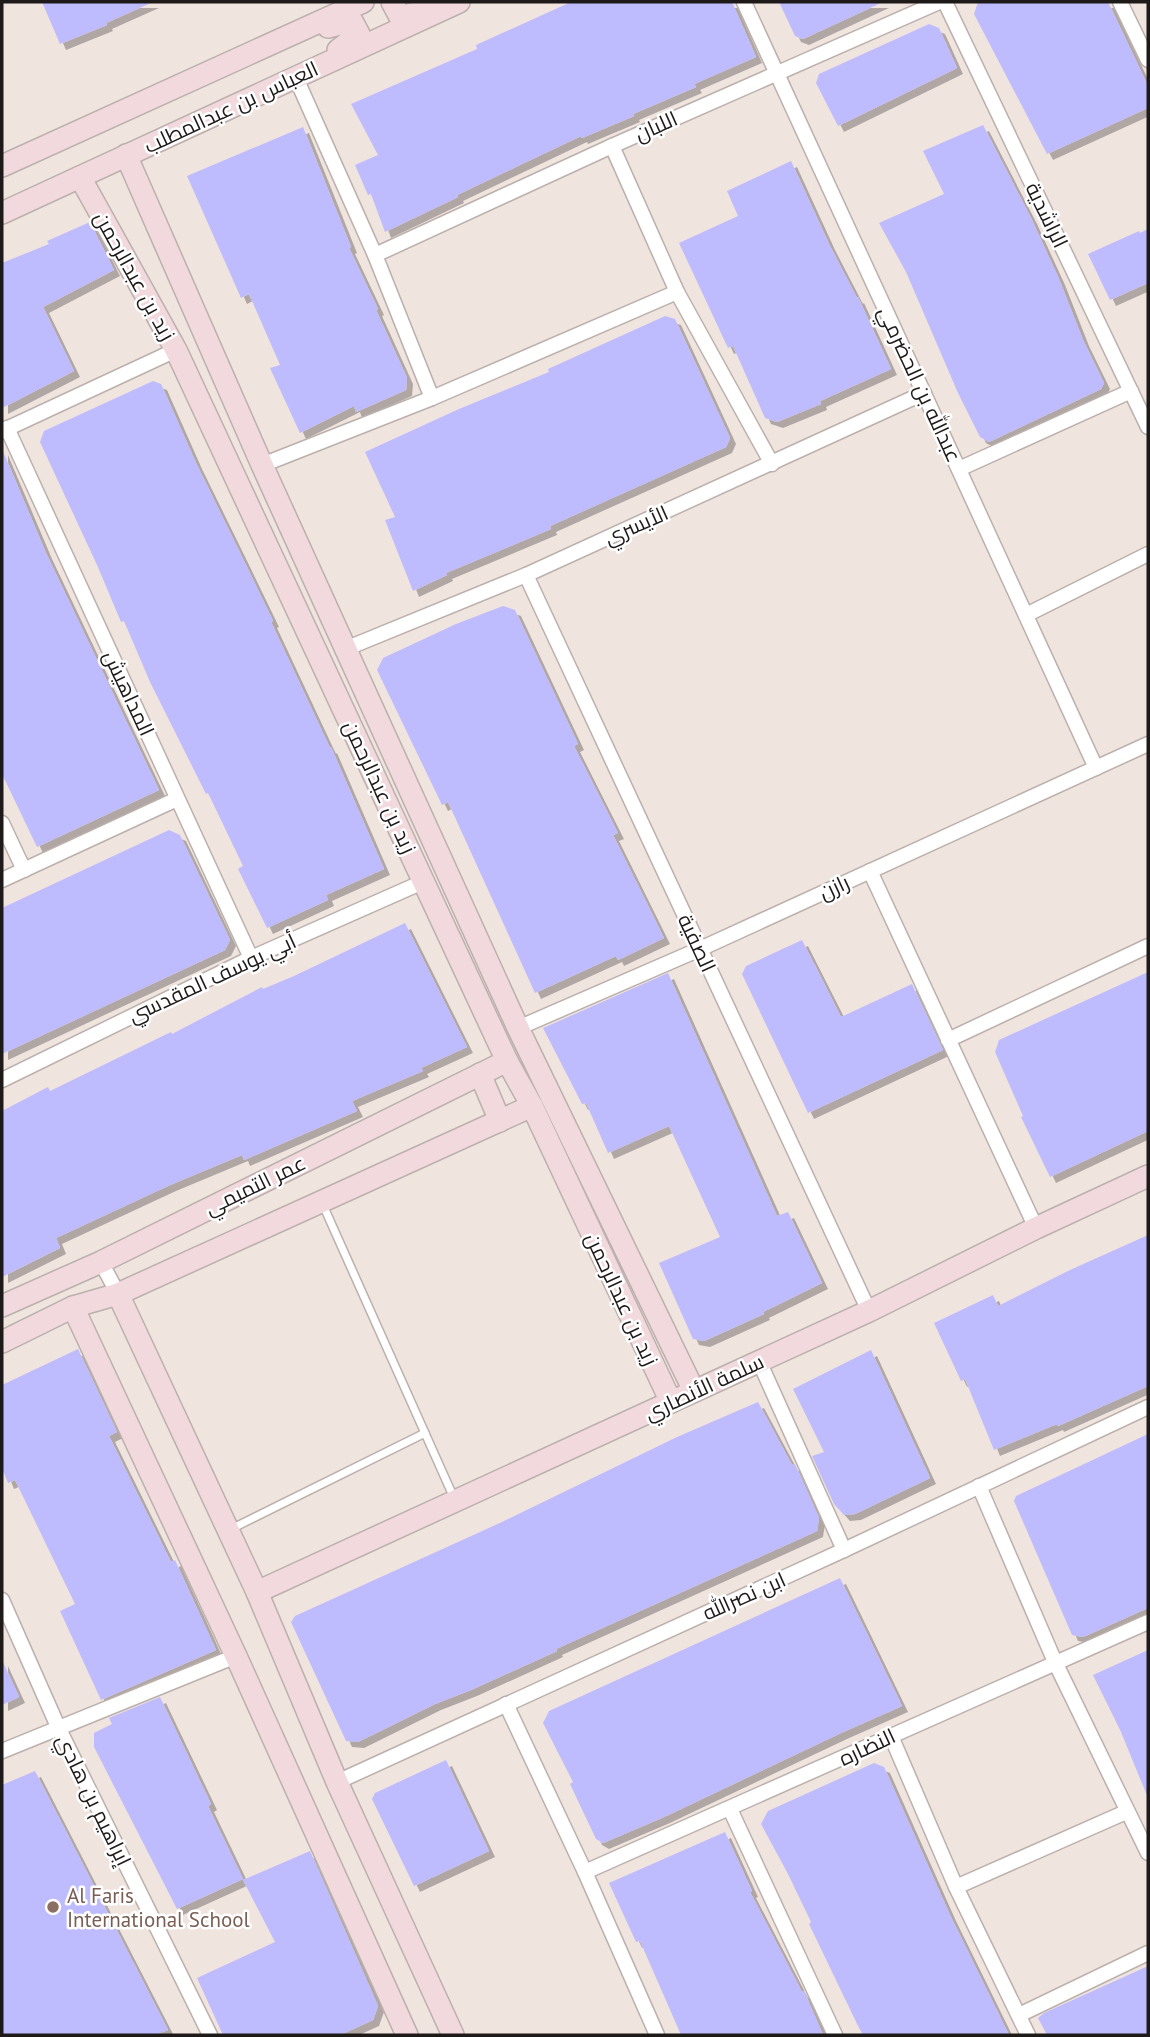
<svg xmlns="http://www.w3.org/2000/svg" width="1150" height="2037" viewBox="0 0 1150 2037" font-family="'PT Sans',Cairo,sans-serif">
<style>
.building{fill:#bebcfe;filter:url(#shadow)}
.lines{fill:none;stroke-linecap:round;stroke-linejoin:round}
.lane-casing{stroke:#bbb0ac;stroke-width:10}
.street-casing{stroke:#bbb0ac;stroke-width:17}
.secondary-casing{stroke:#bbb0ac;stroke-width:24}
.lane{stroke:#fff;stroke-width:7}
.street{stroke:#fff;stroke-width:14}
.secondary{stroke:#f1d9dd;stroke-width:21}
.education-dot{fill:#8d6e63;stroke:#fff;stroke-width:2.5}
.labels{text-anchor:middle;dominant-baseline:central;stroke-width:5;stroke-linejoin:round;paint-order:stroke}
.street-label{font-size:21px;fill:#1e1a19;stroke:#fff}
.education-label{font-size:21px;fill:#785e54;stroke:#fff;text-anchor:start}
</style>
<defs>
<filter id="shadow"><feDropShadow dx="6" dy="6" stdDeviation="0" flood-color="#0004"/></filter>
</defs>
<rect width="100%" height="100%" fill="#f0e4df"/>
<g class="building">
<path d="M42 2H153L106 23 107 25 60 44Z"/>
<path d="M571 2H732L756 57 694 84 696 87 633 114 634 116 582 138 581 136 457 195 458 197 385 232 371 194 368 195 355 165 378 155 351 104 477 49 476 45Z"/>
<path d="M779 2H883L803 39 795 36Z"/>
<path d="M978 2H1108L1148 86V108L1047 154 974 14Z"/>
<path d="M929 24 939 28 957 68 838 126 816 83 819 74Z"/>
<path d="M983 125 1031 218 1059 279 1083 340 1104 383 1101 389 989 442 980 437 958 393 906 272 879 223 944 194 923 151Z"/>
<path d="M303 127 351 247 349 248 378 309 376 310 407 378 406 390 356 412 354 406 300 433 270 368 280 365 249 294 241 298 187 176Z"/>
<path d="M791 161 829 244 857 298 858 297 891 369 820 401 821 404 777 422 765 418 733 346 728 348 679 243 738 216 727 191Z"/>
<path d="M90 222 114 270 43 307 74 371 2 408V263L49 244 47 241Z"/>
<path d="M1148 229V283L1110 300 1088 254 1139 231 1140 233Z"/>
<path d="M665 316 675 319 730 438 726 447 550 526 551 529 446 573 447 575 413 591 385 520 395 517 365 452 459 409 549 372 548 369Z"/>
<path d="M153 381 161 384 196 463 244 561 273 621 271 622 330 748 331 747 384 869 326 895 328 900 267 928 238 869 243 866 208 793 206 794 150 682 124 621 121 622 97 565 40 442 44 431Z"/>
<path d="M2 449 46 553 159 790 37 847 2 774Z"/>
<path d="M503 606 515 610 578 744 574 746 618 833 613 835 664 938 618 960 616 956 535 993 448 802 442 805 377 670 383 658 456 624Z"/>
<path d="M169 830 180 835 230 940 225 950 2 1054V908Z"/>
<path d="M405 923 467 1047 421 1068 423 1071 352 1101 357 1111 244 1160 242 1155 170 1185 56 1238 60 1248 2 1277V1111L48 1087 50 1091 171 1032 172 1034 262 987 263 989 294 976Z"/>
<path d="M802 940 841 1017 912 984 943 1050 808 1113 742 974 746 966Z"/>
<path d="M1148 972V1131L1050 1177 1021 1117 1023 1116 995 1052 999 1040Z"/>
<path d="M668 973 777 1216 788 1212 822 1283 763 1312 764 1314 704 1341 693 1339 659 1263 720 1237 669 1126 608 1153 586 1103 582 1104 543 1028Z"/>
<path d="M1148 1235V1386L1058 1426 1057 1424 994 1450 965 1379 961 1381 934 1323 993 1295 998 1306 1070 1270Z"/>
<path d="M78 1349 117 1432 109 1436 171 1562 175 1560 216 1650 101 1700 60 1611 75 1604 15 1480 8 1483 2 1468V1385Z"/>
<path d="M871 1350 930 1478 855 1514 844 1515 834 1504 812 1456 824 1452 793 1389Z"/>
<path d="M758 1402 792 1465 795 1464 819 1518 817 1531 556 1649 557 1651 471 1690 435 1704 358 1742 346 1741 291 1622 295 1616 502 1522 677 1437Z"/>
<path d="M1148 1434V1608L1083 1637 1072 1635 1014 1501 1016 1496Z"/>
<path d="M840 1578 902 1706 841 1733 664 1817 603 1843 596 1839 570 1784 573 1782 543 1723 549 1711Z"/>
<path d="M1148 1650V1798L1121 1732 1093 1675Z"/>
<path d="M2 1660 19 1697 2 1705Z"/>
<path d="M160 1697 211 1804 208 1806 243 1879 177 1909 94 1747V1733L112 1724 109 1718Z"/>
<path d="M446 1760 489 1851 414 1886 372 1799 375 1793Z"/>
<path d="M874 1763 884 1767 950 1915 1009 2035H863L858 2026 809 1924 811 1922 788 1874 761 1824 768 1811Z"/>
<path d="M35 1771 168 2030 154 2035H2V1785Z"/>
<path d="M725 1832 752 1891 750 1892 802 1992 804 1991 823 2035H681L640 1941 636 1942 609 1883Z"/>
<path d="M310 1851 378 2006 373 2020 340 2035H223L197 1978 275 1942 243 1880Z"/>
<path d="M1148 1966V2035H1047L1038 2018 1044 2013Z"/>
</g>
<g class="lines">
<defs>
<g id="lane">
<path d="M323 1205 454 1498"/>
<path d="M229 1530 425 1433"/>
</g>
<g id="street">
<path d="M744 2 1096 768"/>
<path d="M945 2 1148 427"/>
<path d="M1120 2 1148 60"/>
<path d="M296 78 375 255 432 398"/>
<path d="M612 146 677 292 772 464"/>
<path d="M375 255 612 146 939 2"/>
<path d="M7 428 251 958"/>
<path d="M2 431 176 350"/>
<path d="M262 465 432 398 677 292"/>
<path d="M959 469 1131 391"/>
<path d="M526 575 869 1311"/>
<path d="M1026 615 1148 554"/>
<path d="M345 649 526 575 924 393"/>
<path d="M2 823 24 870"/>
<path d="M870 871 1036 1228"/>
<path d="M2 880 177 799"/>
<path d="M518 1028 700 949 1148 744"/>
<path d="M948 1040 1148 946"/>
<path d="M2 1080 251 958 425 881"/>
<path d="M101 1262 118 1294"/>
<path d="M759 1361 844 1550"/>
<path d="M979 1486 1055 1662 1148 1853"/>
<path d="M2 1600 59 1729 210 2035"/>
<path d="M506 1704 585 1872 657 2035"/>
<path d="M891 1736 956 1887 1028 2035"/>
<path d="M2 1751 236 1656"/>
<path d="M337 1782 844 1550 1148 1407"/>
<path d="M730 1809 835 2035"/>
<path d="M585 1872 1148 1622"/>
<path d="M956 1887 1126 1812"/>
<path d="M1019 2015 1148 1953"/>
</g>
<g id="secondary">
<path d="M392 2 400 17 424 11"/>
<path d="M328 27 352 21 359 34 338 50"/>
<path d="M126 155 262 465 518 1028 694 1391"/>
<path d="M2 166 363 2"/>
<path d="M80 177 176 350 507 1061 532 1106 671 1402"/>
<path d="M2 213 459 2"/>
<path d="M480 1074 500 1121"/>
<path d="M118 1294 257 1592 337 1782 453 2035"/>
<path d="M2 1306 101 1262 507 1061"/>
<path d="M73 1307 236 1656 407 2035"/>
<path d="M2 1342 73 1307 118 1294 532 1106"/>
<path d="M257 1592 869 1311 1036 1228 1148 1176"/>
</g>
</defs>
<use href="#lane" class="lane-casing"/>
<use href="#street" class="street-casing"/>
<use href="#secondary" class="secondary-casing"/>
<use href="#lane" class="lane"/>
<use href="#street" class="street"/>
<use href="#secondary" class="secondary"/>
</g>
<circle class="education-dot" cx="53" cy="1907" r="7"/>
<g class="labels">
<g class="street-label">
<text transform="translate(231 107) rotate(-25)">العباس بن عبدالمطلب</text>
<text transform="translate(656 126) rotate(-24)">اللبان</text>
<text transform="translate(1047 215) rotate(64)">الراشدية</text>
<text transform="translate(135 276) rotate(61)">زيد بن عبدالرحمن</text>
<text transform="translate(920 384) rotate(65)">عبدالله بن الحضرمي</text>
<text transform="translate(636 525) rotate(-24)">الأيسري</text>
<text transform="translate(129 693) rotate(65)">المداهيش</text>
<text transform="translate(380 787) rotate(65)">زيد بن عبدالرحمن</text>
<text transform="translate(834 887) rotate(-25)">رازن</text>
<text transform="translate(697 943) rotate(65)">الصفية</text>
<text transform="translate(212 978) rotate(-25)">أبي يوسف المقدسي</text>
<text transform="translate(255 1185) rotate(-26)">عمر التميمي</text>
<text transform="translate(622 1299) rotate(65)">زيد بن عبدالرحمن</text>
<text transform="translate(704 1387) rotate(-25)">سلمة الأنصاري</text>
<text transform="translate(744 1596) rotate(-24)">ابن نصرالله</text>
<text transform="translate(867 1747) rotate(-25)">النضاره</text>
<text transform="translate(94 1800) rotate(64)">إبراهيم بن هادي</text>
</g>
<g class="education-label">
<text x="67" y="1895">Al Faris<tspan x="67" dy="24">International School</tspan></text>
</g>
</g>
<rect width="1150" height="2037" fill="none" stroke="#1e1a19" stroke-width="7"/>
</svg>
